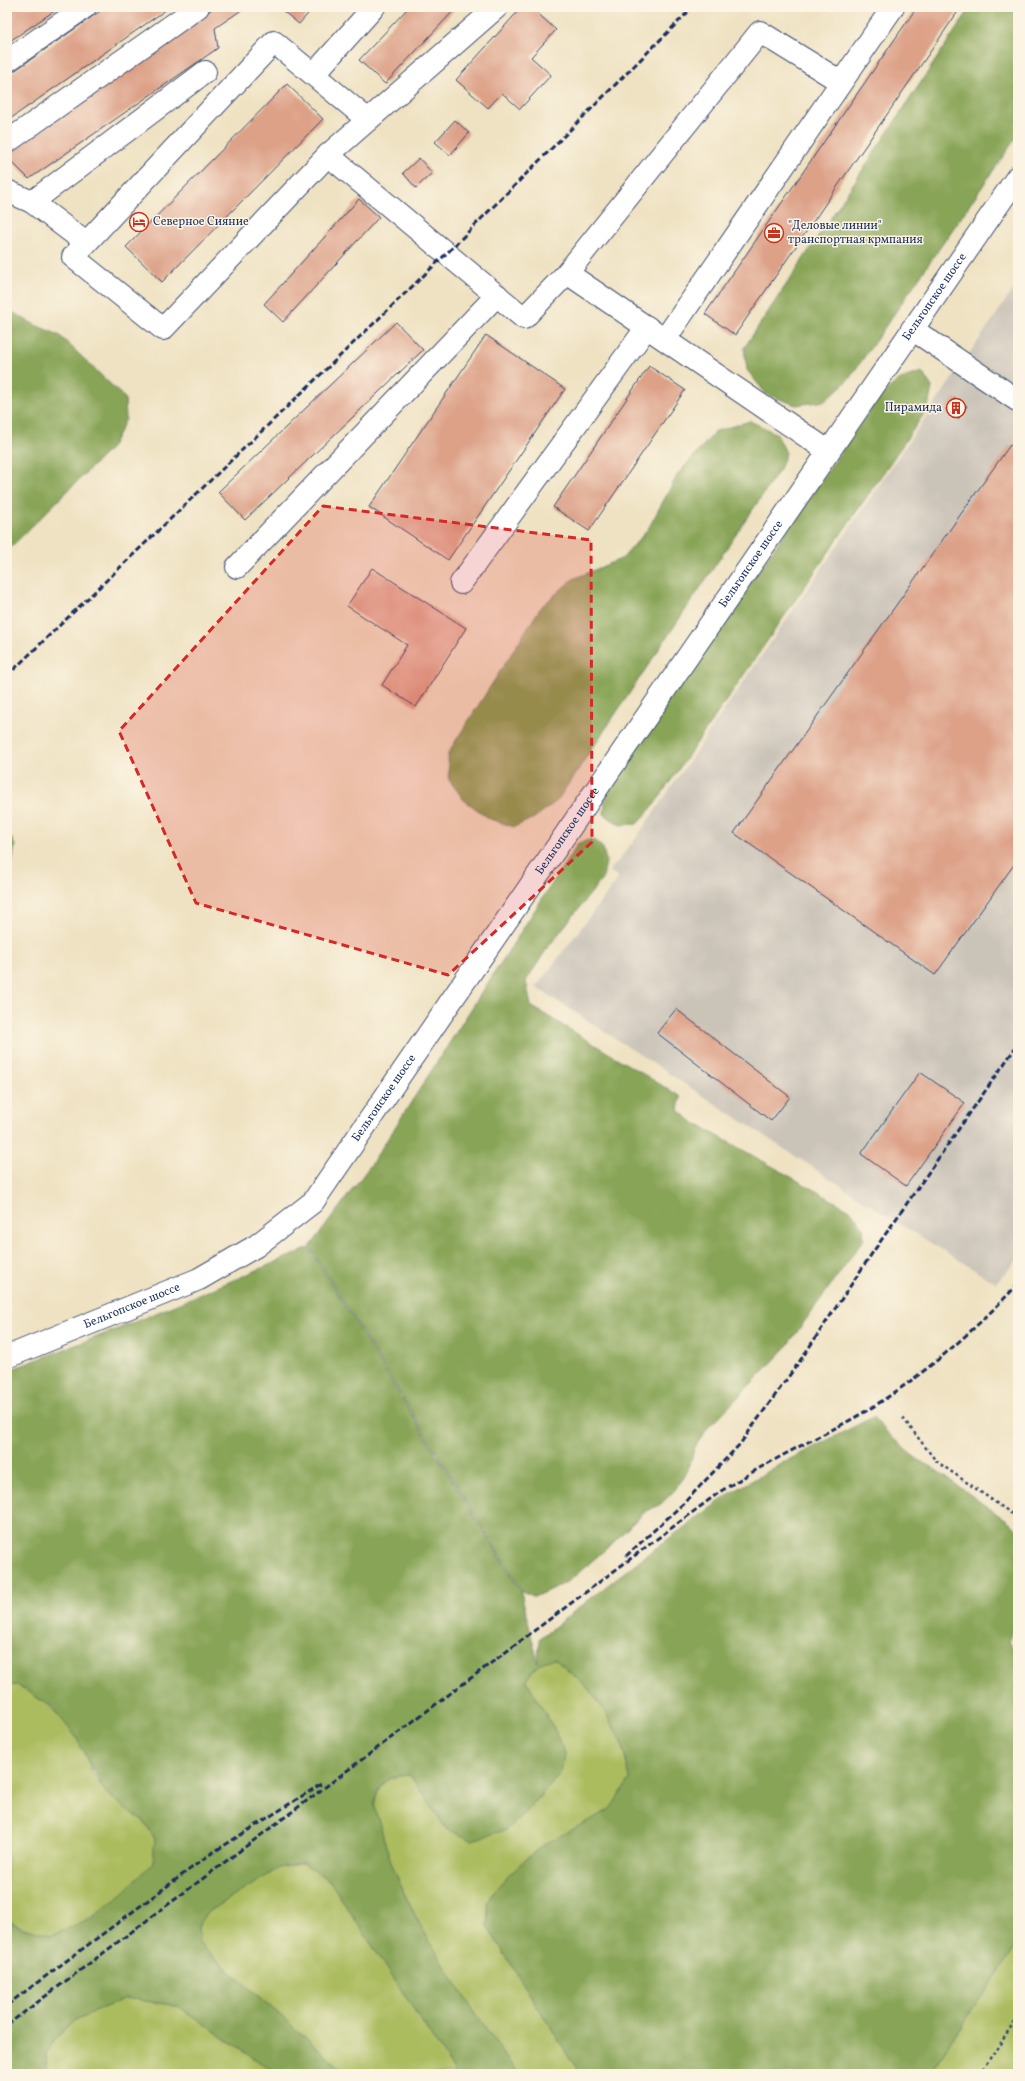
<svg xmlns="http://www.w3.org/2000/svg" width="1025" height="2081" viewBox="0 0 1025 2081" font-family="Vollkorn,serif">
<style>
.industrial{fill:#cac3b8}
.green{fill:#abbc5f;stroke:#63765e}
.forest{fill:#88a456;stroke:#526a5a}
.building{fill:#dda188}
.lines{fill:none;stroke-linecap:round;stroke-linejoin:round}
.minor-casing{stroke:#3b4a6d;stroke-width:24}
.path{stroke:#3b4a6d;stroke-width:2.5;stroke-dasharray:3 3;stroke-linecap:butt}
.minor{stroke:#fff;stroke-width:22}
.rail{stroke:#1b2f5e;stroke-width:3;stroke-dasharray:6 3;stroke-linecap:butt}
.marked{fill:#d62828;fill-opacity:0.2;stroke:#d62828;stroke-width:3;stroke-dasharray:8 5;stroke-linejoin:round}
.labels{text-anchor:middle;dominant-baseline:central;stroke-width:3;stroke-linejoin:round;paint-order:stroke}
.poi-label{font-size:12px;fill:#1b2f5e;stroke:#fcf5e5;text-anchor:start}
.street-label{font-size:12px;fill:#1b2f5e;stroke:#fcf5e5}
</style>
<rect width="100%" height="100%" fill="#fcf5e5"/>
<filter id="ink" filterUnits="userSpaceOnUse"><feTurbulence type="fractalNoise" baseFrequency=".025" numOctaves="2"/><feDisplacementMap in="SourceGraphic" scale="8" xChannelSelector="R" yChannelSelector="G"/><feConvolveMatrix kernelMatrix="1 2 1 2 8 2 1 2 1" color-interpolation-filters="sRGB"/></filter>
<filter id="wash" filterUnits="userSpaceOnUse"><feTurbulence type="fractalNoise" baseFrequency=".012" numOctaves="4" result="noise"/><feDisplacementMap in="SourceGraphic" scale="16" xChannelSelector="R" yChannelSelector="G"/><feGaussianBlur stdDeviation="0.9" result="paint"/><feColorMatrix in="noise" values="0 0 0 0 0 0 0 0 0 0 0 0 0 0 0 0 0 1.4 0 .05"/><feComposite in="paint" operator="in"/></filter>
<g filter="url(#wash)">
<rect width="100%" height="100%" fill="#efe2c2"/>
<path class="industrial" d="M1018 283V1259L996 1283 895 1221 536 987 619 878 610 871 637 837Z"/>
<g class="green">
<path d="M548 1659H555L591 1691 605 1712 622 1742 630 1779 611 1809 540 1847 487 1926 580 2074H517C466 1996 402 1917 380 1825 378 1819 373 1808 375 1801 379 1781 391 1776 410 1775L446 1829 506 1830 527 1811 561 1772 564 1754 559 1738 527 1681C530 1670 538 1665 548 1659Z"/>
<path d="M17 1685C43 1701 58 1710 75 1736 87 1754 91 1777 106 1792 119 1806 151 1819 155 1839 155 1845 155 1859 152 1863 136 1887 81 1931 53 1935 40 1936 18 1926 7 1920V1686Z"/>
<path d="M303 1863 330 1881 456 2074H347L199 1944 198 1927 205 1914 279 1868Z"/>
<path d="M1018 1943V2074H929Z"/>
<path d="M126 1998 178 2006 277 2074H53L47 2068 46 2054 55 2039 75 2020Z"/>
</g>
<g class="forest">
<path d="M971 7H1018V135L849 379 825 401 796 405 766 394 747 370 744 348Z"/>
<path d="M7 309 35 325 59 335 125 398 126 419 111 448 7 551Z"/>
<path d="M922 372 932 387 928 408 654 805 637 824 620 825 604 814 606 790 880 396 900 379Z"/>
<path d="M750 421 777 434 786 453 780 469 557 801 534 818 514 827 490 819 464 800 449 780 448 753 541 607 573 579 623 558 648 529 678 474 716 431Z"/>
<path d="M7 829 15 846 12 861 7 864Z"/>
<path d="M593 839 603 848 606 861 603 878 548 947 526 981 531 1006 681 1097 678 1109 691 1121 850 1210 863 1227 864 1239 784 1350 707 1429 695 1447 689 1466 675 1490 661 1504 643 1513 615 1541 569 1581 534 1597 522 1591 310 1247 372 1163 578 843Z"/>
<path d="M309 1248 521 1592 538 1663 539 1639 641 1559 731 1493 784 1462 873 1417C891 1436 909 1457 933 1468L1018 1529V1605L1009 1641 1018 1658V1943L929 2074H580L487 1926 488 1903 494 1891 510 1873 540 1847 610 1809 630 1779 622 1742 605 1712 591 1691 555 1659C542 1660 531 1669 527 1681L559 1738 564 1754 561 1772 527 1811 506 1830 472 1840 446 1829 410 1775C391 1776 378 1781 375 1801 373 1808 378 1819 380 1825 402 1917 466 1996 517 2074H456L330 1881 303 1863 279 1868 205 1914 198 1927 199 1944 347 2074H277L178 2006 126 1998 75 2020 55 2039 46 2054 47 2068 53 2074H7V1975L9 1974 7 1971V1920L21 1928 52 1935 90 1920 125 1891 153 1862 155 1839 142 1819 135 1816 105 1792 76 1737 52 1707 17 1685 7 1686V1371L118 1329Z"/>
</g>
<g id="blocks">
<g class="building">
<path d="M7 7H60L7 43Z"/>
<path d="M106 7H170L7 121V76Z"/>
<path d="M215 7H246L215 28 218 48 29 179 7 157V155Z"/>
<path d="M278 7H314L299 24Z"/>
<path d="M409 7H457L385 84 359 60Z"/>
<path d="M522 7H531L556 30 531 57 551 75 520 109 502 93 488 108 456 80Z"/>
<path d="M917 7H961L735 335 705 314Z"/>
<path d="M287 84 323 119 162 282 126 247Z"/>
<path d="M455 120 469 133 450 155 435 142Z"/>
<path d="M419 158 432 173 416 188 403 173Z"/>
<path d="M359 199 379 217 283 322 264 304Z"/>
<path d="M396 322 423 350 245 520 218 492Z"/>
<path d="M486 335 565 389 448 560 369 507Z"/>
<path d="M649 366 685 390 589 531 553 507Z"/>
<path d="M955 398 967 406 958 419 946 410Z"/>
<path d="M1010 445 1018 450V859L935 975 734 833Z"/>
<path d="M372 568 466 628 416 707 382 685 407 645 347 606Z"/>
<path d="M676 1009 790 1097 771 1121 657 1033Z"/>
<path d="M920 1072 965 1103 906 1186 861 1154Z"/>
</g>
</g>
</g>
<g filter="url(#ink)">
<use href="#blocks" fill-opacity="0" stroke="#3b4a6d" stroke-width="1"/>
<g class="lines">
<defs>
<g id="minor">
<path d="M7 61 85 7"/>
<path d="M314 74 374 7"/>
<path d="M368 120 274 42 73 257 163 329 328 155 497 7"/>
<path d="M7 142 198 7"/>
<path d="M328 155 524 318 567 273 760 32 841 82"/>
<path d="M7 191 32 202 205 72"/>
<path d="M32 202 86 243"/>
<path d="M567 273 828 451"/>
<path d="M912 329 1017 400"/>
<path d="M665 339 893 7"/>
<path d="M237 567 497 295"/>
<path d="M461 583 647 327"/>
<path id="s1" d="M7 1357 199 1279 256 1246 313 1202 1018 176"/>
</g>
</defs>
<use href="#minor" class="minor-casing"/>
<g class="path">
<path d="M903 1418 936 1461 1018 1518"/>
<path d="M979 2074 1018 2018"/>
</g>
<use href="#minor" class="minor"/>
<g class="rail">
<path d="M7 676 446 254 693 7"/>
<path d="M626 1556 684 1503 740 1444 802 1358 873 1252 1018 1044"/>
<path d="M7 2005 209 1855 321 1784"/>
<path d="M7 2025 721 1491C739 1480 757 1469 776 1459 812 1439 851 1422 885 1399 934 1366 978 1327 1018 1284"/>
</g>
</g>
</g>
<path class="marked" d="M323 506 591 540 592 842 448 975 196 903 119 731Z"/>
<defs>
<symbol id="hotel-ring" viewBox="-11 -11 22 22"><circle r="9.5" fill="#fcf5e5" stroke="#c8321e" stroke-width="1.5"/><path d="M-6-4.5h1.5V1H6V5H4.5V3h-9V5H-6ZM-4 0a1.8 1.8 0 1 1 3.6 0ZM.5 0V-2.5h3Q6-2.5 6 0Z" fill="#c8321e"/></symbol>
<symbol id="office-ring" viewBox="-11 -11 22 22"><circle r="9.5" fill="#fcf5e5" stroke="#c8321e" stroke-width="1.5"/><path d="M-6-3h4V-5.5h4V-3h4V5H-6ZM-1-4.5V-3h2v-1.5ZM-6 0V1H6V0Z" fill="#c8321e"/></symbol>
<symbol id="building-ring" viewBox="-11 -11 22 22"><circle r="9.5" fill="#fcf5e5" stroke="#c8321e" stroke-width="1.5"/><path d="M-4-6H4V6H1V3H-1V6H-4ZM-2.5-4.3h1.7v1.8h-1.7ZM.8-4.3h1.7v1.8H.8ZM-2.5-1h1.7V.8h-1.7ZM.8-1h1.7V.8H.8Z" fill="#c8321e"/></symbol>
</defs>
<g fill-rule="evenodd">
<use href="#hotel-ring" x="128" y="211" width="22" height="22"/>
<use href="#office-ring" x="763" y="222" width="22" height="22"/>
<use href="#building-ring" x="945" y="397" width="22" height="22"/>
</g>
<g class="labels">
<g class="poi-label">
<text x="153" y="222">Северное Сияние</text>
<text x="788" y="226">"Деловые линии"<tspan x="788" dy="14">транспортная крмпания</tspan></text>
<text x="942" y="408" text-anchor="end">Пирамида</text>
</g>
<g class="street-label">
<text stroke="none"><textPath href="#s1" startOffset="1443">Бельгопское шоссе</textPath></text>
<text stroke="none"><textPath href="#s1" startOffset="1119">Бельгопское шоссе</textPath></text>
<text stroke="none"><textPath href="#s1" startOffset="795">Бельгопское шоссе</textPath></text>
<text stroke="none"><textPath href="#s1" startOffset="471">Бельгопское шоссе</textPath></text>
<text stroke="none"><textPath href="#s1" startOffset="135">Бельгопское шоссе</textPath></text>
</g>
</g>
<rect width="1025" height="2081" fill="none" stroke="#fcf5e5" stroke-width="24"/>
</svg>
